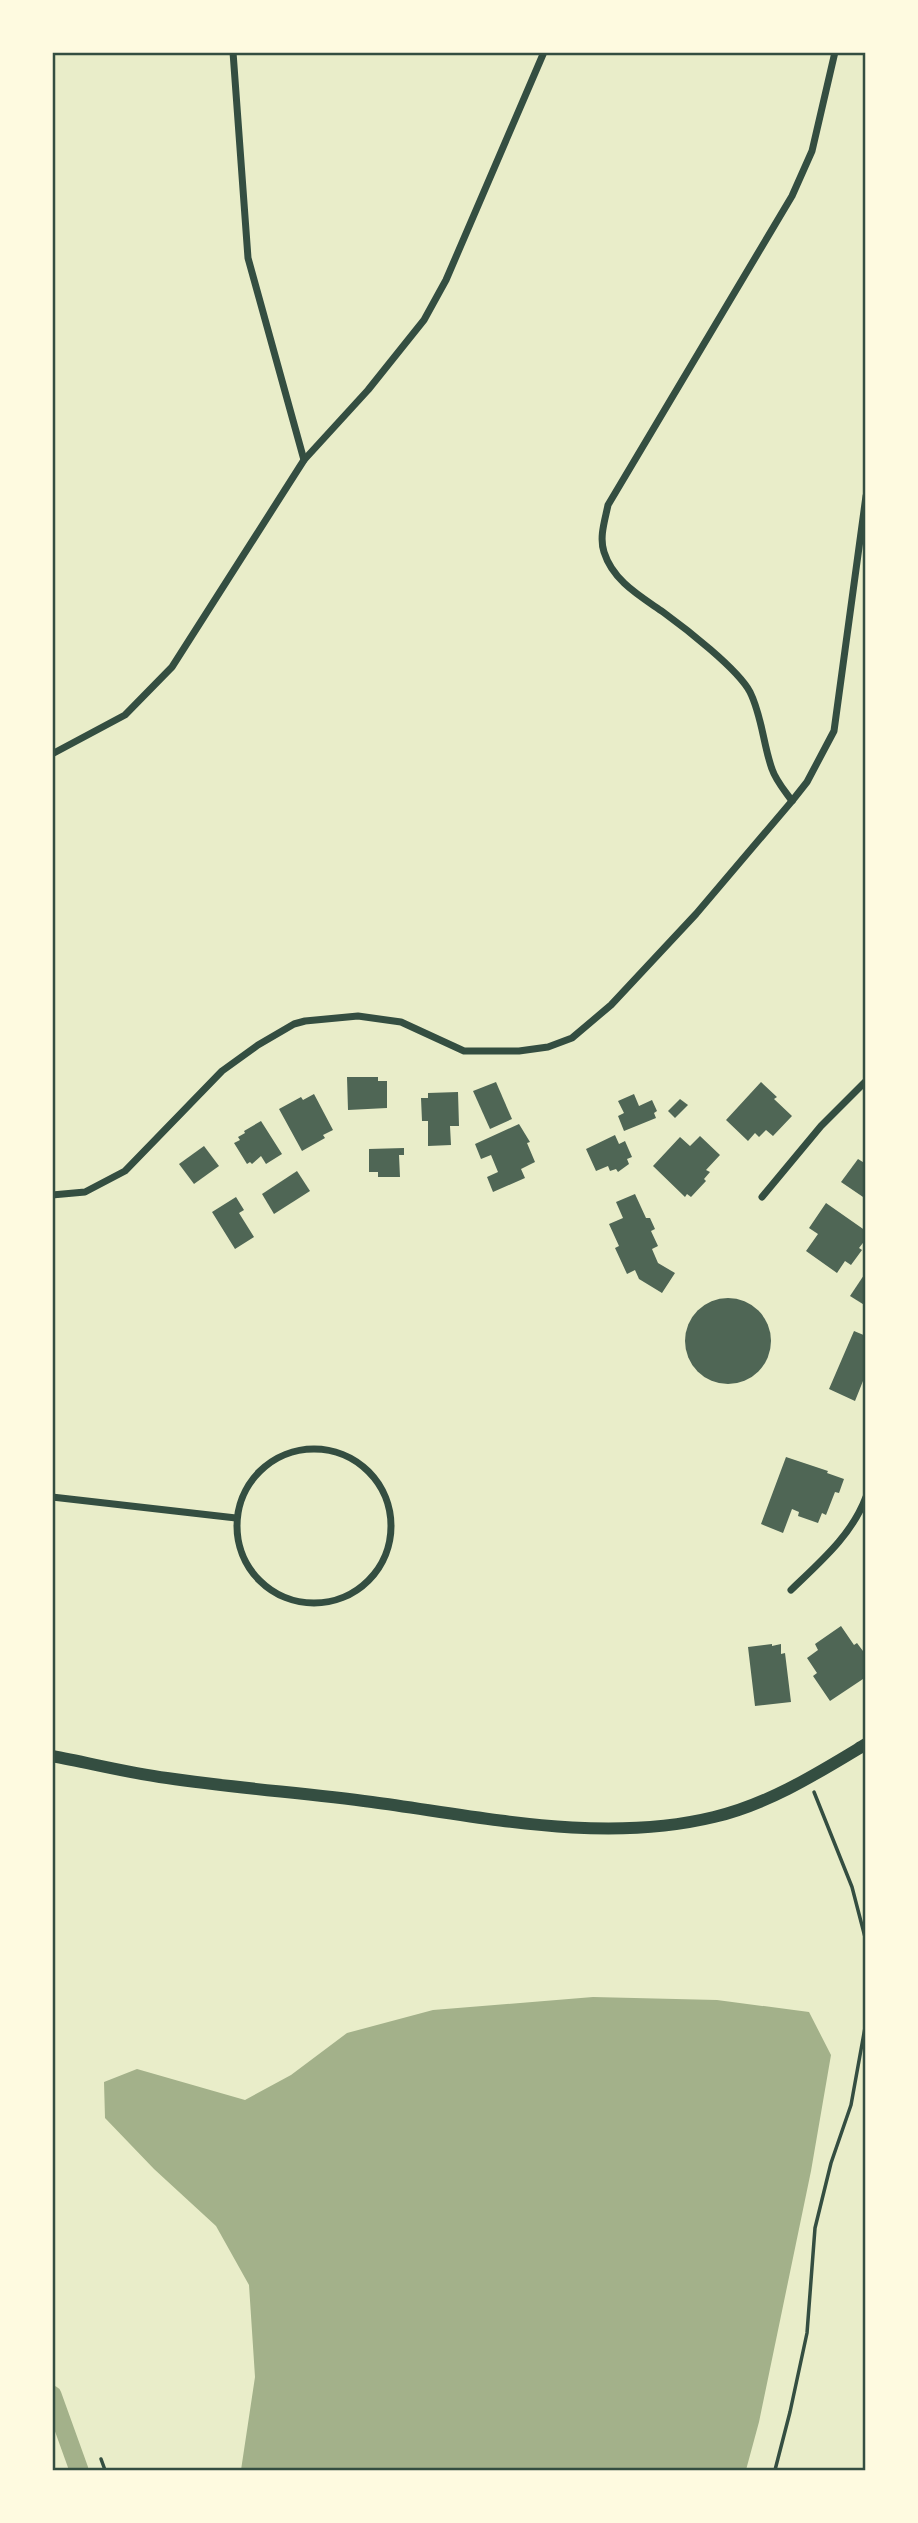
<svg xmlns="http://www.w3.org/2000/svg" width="918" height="2523" viewBox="0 0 918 2523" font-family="Quicksand,sans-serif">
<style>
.water{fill:#a3b18a}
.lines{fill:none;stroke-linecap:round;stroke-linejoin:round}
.canal{stroke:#a3b18a;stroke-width:19}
.building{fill:#4f6655}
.path{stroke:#344e41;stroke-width:3.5}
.minor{stroke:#344e41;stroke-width:7}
.tertiary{stroke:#344e41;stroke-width:12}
.neatline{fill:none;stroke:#344e41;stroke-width:2.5}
</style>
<rect width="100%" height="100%" fill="#e9edc9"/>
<path class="water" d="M593 1997 717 2000 809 2012 831 2055 811 2171 759 2422 746 2470H241L255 2377 249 2285 216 2226 154 2169 105 2118 104 2082 137 2069 245 2100 291 2075 347 2033 433 2010Z"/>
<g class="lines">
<path class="canal" d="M52 2395 79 2470"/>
</g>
<g class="building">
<path d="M347 1077H378V1081H387V1108L348 1110Z"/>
<path d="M496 1082 512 1119 490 1129 473 1091Z"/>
<path d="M761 1082 777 1097 774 1099 792 1116 773 1136 766 1130 759 1137 755 1133 748 1141 726 1120Z"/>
<path d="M458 1092 459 1126H450L451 1145 428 1146V1121H422L421 1098H428V1093Z"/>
<path d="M314 1094 333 1130 323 1135 325 1138 302 1151 279 1109 301 1097 303 1100Z"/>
<path d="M634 1094 639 1106 652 1100 657 1111 654 1113 656 1118 624 1131 618 1116 624 1113 618 1101Z"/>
<path d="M680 1099 688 1105 675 1118 668 1111Z"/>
<path d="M261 1121 282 1154 266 1164 261 1156 252 1164 250 1162 247 1164 234 1143 240 1140 238 1137 245 1133 244 1131Z"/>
<path d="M519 1124 530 1142 527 1143 535 1162 521 1169 525 1178 493 1192 487 1177 498 1172 491 1155 481 1159 475 1144Z"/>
<path d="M615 1135 619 1144 625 1141 632 1157 627 1159 629 1164 618 1172 616 1169 610 1171 608 1166 596 1171 586 1149Z"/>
<path d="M700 1136 720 1155 706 1170 710 1172 704 1179 706 1181 691 1197 687 1194 685 1197 653 1166 680 1137 690 1146Z"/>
<path d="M204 1146 219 1166 194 1184 179 1164Z"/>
<path d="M404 1148V1155H399L400 1177H378V1172H369V1149Z"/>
<path d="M858 1159 866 1164V1199L841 1182Z"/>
<path d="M297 1171 310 1191 274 1214 262 1194Z"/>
<path d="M635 1194 646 1218H650L655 1229 651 1231 658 1246 652 1249 658 1263 675 1273 662 1293 639 1279 635 1270 627 1274 615 1248 619 1246 609 1224 623 1218 616 1202Z"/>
<path d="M236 1197 244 1210 239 1213 254 1237 235 1249 212 1212Z"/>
<path d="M826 1203 866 1231V1239L859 1248 862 1250 851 1265 845 1261 837 1273 806 1251 818 1234 809 1228Z"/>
<path d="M866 1272V1306L850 1296Z"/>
<circle cx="728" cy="1341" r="43"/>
<path d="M854 1331 866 1336V1383L863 1381 855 1401 829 1389Z"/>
<path d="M786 1457 828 1471 827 1473 844 1479 839 1493 835 1492 826 1515 822 1513 818 1523 798 1516 799 1512 792 1509 783 1533 761 1524Z"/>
<path d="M841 1626 854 1645 857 1643 866 1655V1677L830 1701 813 1676 817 1673 807 1658 818 1650 815 1644Z"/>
<path d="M772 1644V1646L781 1644V1654L785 1653 791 1702 755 1706 748 1647Z"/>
</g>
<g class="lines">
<g class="path">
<path d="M814 1792 852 1887 866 1941"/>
<path d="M101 2459 105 2470"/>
<path d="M775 2470 790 2412 807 2333 815 2228 831 2163 851 2105 866 2022"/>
</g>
<g class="minor">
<path d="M304 460 368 390 424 320 446 280 544 52"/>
<path d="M52 754 125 715 172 667 304 460 248 258 233 52"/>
<path d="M792 801C785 791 776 781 772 769 763 744 762 716 750 692 738 669 685 628 663 612 640 596 613 581 604 552 599 537 605 520 608 505L792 196 812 151 835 52"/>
<path d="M52 1195 85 1192 125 1171 222 1071 258 1045 294 1024 305 1021 358 1016 401 1022 464 1051H519L548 1047 572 1038 611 1005 696 914 792 801 807 782 834 731 866 496"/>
<path d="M762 1197 821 1126 866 1081"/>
<circle cx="314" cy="1526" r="77"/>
<path d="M52 1497 236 1518"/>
<path d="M791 1590C820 1562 852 1535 866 1497"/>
</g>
<path class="tertiary" d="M52 1756C90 1763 129 1773 167 1778 235 1788 304 1793 372 1802 483 1817 603 1844 714 1817 769 1804 818 1773 866 1744"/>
</g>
<rect width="918" height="2523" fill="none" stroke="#fefae0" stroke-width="108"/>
<rect x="54" y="54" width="810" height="2415" class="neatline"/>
</svg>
